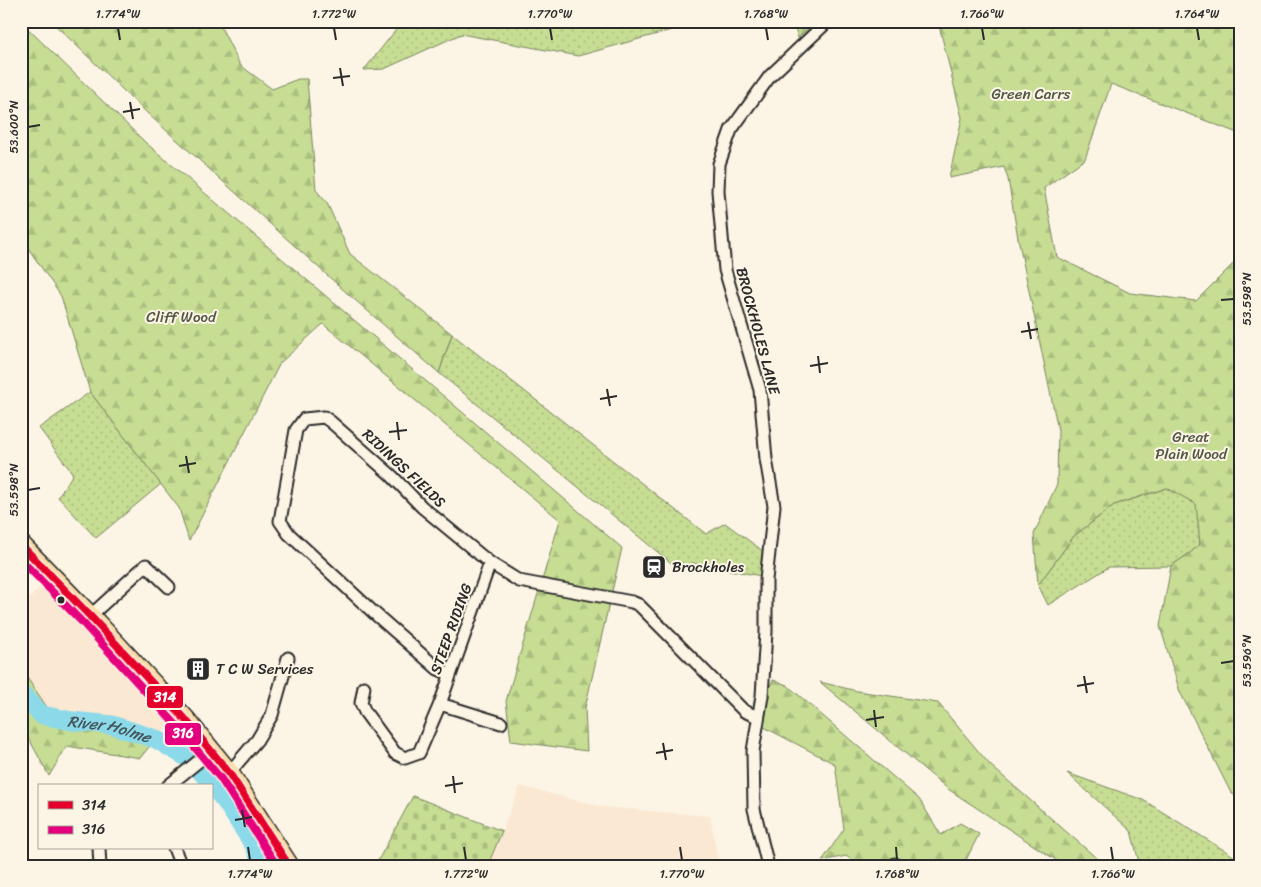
<svg xmlns="http://www.w3.org/2000/svg" width="1261" height="887" viewBox="0 0 1261 887" font-family="Sriracha,sans-serif">
<style>
.built{fill:#fae8d2}
.grass{fill:url(#grass-dots);stroke:#78845f}
.forest{fill:url(#forest-firs);stroke:#78845f}
.cemetery{fill:url(#cemetery-stones);stroke:#78845f}
.lines{fill:none;stroke-linecap:round;stroke-linejoin:round}
.river{stroke:#8bd9e9;stroke-width:19}
.street-casing{stroke:#2b2b2b;stroke-width:15}
.primary-casing{stroke:#2b2b2b;stroke-width:22}
.street{stroke:#fcf5e5;stroke-width:11}
.primary{stroke:#faddab;stroke-width:19}
.bus-1-casing{stroke:#fcf5e5;stroke-width:11}
.bus-2-casing{stroke:#fcf5e5;stroke-width:11}
.bus-1{stroke:#e4002b;stroke-width:8}
.bus-2{stroke:#e5007d;stroke-width:8}
.ticks{fill:none;stroke:#2b2b2b;stroke-width:2}
.bus-dot{fill:#2b2b2b;stroke:#fcf5e5;stroke-width:2}
.labels{text-anchor:middle;dominant-baseline:central;stroke-width:4;stroke-linejoin:round;paint-order:stroke}
.park-label{font-size:15px;fill:#525845;stroke:#fcf5e5}
.street-label{font-size:15px;fill:#2b2b2b;stroke:#fcf5e5}
.poi-label{font-size:15px;fill:#2b2b2b;stroke:#fcf5e5;text-anchor:start}
.water-label{font-size:16px;font-style:italic;fill:#43565a;stroke:#fcf5e5}
.line-badge{stroke:#fcf5e5;stroke-width:2}
.badge-label{font-size:14px;text-anchor:middle;font-weight:bold;fill:#fff}
.neatline{fill:none;stroke:#2b2b2b;stroke-width:2}
.ticks-label{font-size:12px;text-anchor:middle;fill:#2b2b2b}
</style>
<defs>
<pattern id="grass-dots" width="8" height="8" patternUnits="userSpaceOnUse" patternTransform="scale(1.25)"><rect width="8" height="8" fill="#c6dd93"/><path d="M2 2h.1M6 6h.1" fill="none" stroke="#aabe7f" stroke-width="1.8" stroke-linecap="round"/></pattern>
<pattern id="forest-firs" width="22" height="20" patternUnits="userSpaceOnUse" patternTransform="scale(1.25)"><rect width="22" height="20" fill="#c6dd93"/><path d="M5 1l3.5 6h-7zM16 11l3.5 6h-7z" fill="#aabe7f"/></pattern>
<pattern id="cemetery-stones" width="16" height="16" patternUnits="userSpaceOnUse" patternTransform="scale(1.25)"><rect width="16" height="16" fill="#c6dd93"/><path d="M2 7V4a2 2 0 0 1 4 0v3zM10 15v-3a2 2 0 0 1 4 0v3z" fill="#aabe7f"/></pattern>
</defs>
<rect width="100%" height="100%" fill="#fcf5e5"/>
<filter id="ink" filterUnits="userSpaceOnUse"><feTurbulence type="fractalNoise" baseFrequency=".02" numOctaves="2"/><feDisplacementMap in="SourceGraphic" scale="10" xChannelSelector="R" yChannelSelector="G"/><feConvolveMatrix kernelMatrix="1 2 1 2 8 2 1 2 1" color-interpolation-filters="sRGB"/></filter>
<g filter="url(#ink)">
<g class="built">
<path d="M47 580 175 721 168 727 154 741 49 710 21 669V607Z"/>
<path d="M520 786 603 807 710 816 719 866H500L490 860Z"/>
</g>
<g class="grass">
<path d="M403 21H704L578 56 461 34 384 69 364 70Z"/>
<path d="M452 334 706 534 725 523 763 551 761 576 692 563 682 572 439 373Z"/>
<path d="M90 392 161 484 96 538 58 497 73 474 39 428Z"/>
<path d="M1167 488 1197 504 1200 544 1190 553 1171 566 1109 567 1048 605 1038 585 1074 536 1114 505Z"/>
<path d="M1067 773 1143 800 1240 860V866H1140L1131 831Z"/>
</g>
<g class="forest">
<path d="M51 21H218L240 65 272 89 298 79H307L316 190 327 203 350 254 452 334 439 373 347 293 147 113Z"/>
<path d="M793 21H816L798 38Z"/>
<path d="M938 21H1240V134L1111 84 1085 159 1044 188 1057 257 1130 293 1196 301 1240 257V798L1231 793 1180 692 1160 626 1171 566 1190 553 1200 544 1196 504 1167 488 1114 505 1074 536 1038 585 1034 534 1057 484 1058 430 1018 238 1008 179 1004 167 949 178 962 118Z"/>
<path d="M21 22 146 143 622 548 585 708 587 751 511 741 506 701 560 520 323 324 280 363 189 541 179 508 90 392 61 296 21 238Z"/>
<path d="M21 669 49 710 154 741 140 758 67 746 49 776 21 724Z"/>
<path d="M773 680 787 685 919 799 941 835 960 823 979 834 963 866H861L846 856 822 861 844 829 835 764 762 726 767 692Z"/>
<path d="M820 682 857 691 938 703 990 765 1101 862 1107 866H1065L948 789Z"/>
</g>
<path class="cemetery" d="M413 796 502 831 490 860 500 866H375Z"/>
<g class="lines">
<path class="river" id="s1" d="M21 693 42 715 72 721 112 725 156 739 188 758 200 770 226 802 254 845 263 866"/>
<defs>
<g id="street">
<path d="M90 616 146 565 169 587"/>
<path d="M450 674 438 669 373 612 289 534 280 521 296 430 304 419 324 417 331 422 392 476 422 507 490 563 519 581 632 602 639 605 744 711 758 717"/>
<path d="M364 687 361 703 365 712 395 753 405 758 419 753 440 704 490 563"/>
<path d="M440 704 501 723"/>
<path d="M229 773 257 740 272 715 288 658"/>
<path d="M168 786 211 751"/>
<path d="M99 848 100 866"/>
<path d="M174 848 181 866"/>
<path d="M21 864 25 866"/>
<path d="M768 866 754 809 753 751 762 696 766 632V580L774 506 766 459 760 390 725 270 718 191 719 164 731 130 770 76 828 21"/>
<path d="M893 866 895 864"/>
</g>
<path id="primary" d="M21 545 90 616 185 719 229 773 289 866"/>
</defs>
<use href="#street" class="street-casing"/>
<use href="#primary" class="primary-casing"/>
<use href="#street" class="street"/>
<use href="#primary" class="primary"/>
<defs>
<path id="bus-1" d="M21 545 90 616 185 719 229 773 289 866"/>
<path id="bus-2" d="M21 560 83 623 177 726 221 779 277 866"/>
</defs>
<use href="#bus-1" class="bus-1-casing"/>
<use href="#bus-2" class="bus-2-casing"/>
<use href="#bus-1" class="bus-1"/>
<use href="#bus-2" class="bus-2"/>
</g>
</g>
<path class="ticks" d="M118 28 120 40M334 28 336 40M550 28 552 40M766 28 768 40M982 28 984 40M1197 28 1199 40M340 68 343 86M333 78 350 76M130 102 133 119M123 112 140 109M28 127 40 125M1221 300 1234 299M1028 322 1031 339M1021 332 1038 329M818 356 820 373M810 366 828 363M607 389 610 406M600 399 617 396M397 422 399 440M389 432 407 430M186 456 189 473M179 466 196 463M28 490 40 488M1221 663 1234 661M1084 676 1087 693M1077 686 1094 683M874 710 876 727M866 720 884 717M663 743 666 760M656 753 673 750M453 776 455 793M445 786 463 783M242 810 245 827M235 820 252 817M248 847 250 860M464 847 466 860M680 847 682 860M896 847 897 860M1111 847 1113 860"/>
<defs>
<symbol id="station-square" viewBox="-11 -11 22 22"><rect x="-9" y="-9" width="18" height="18" rx="4" fill="#2b2b2b" stroke="#fcf5e5"/><path d="M-3-6H3Q5-6 5-4V2Q5 4 3 4L4.5 6H3L1.5 4h-3L-3 6H-4.5L-3 4Q-5 4-5 2V-4Q-5-6-3-6ZM-3.5-4v3h7v-3ZM-3.5 1v1.5H-2V1ZM2 1v1.5H3.5V1Z" fill="#fff"/></symbol>
<symbol id="building-square" viewBox="-11 -11 22 22"><rect x="-9" y="-9" width="18" height="18" rx="4" fill="#2b2b2b" stroke="#fcf5e5"/><path d="M-4-6H4V6H1V3H-1V6H-4ZM-2.5-4.3h1.7v1.8h-1.7ZM.8-4.3h1.7v1.8H.8ZM-2.5-1h1.7V.8h-1.7ZM.8-1h1.7V.8H.8Z" fill="#fff"/></symbol>
</defs>
<g fill-rule="evenodd">
<use href="#station-square" x="640" y="553" width="28" height="28"/>
<use href="#building-square" x="184" y="655" width="28" height="28"/>
</g>
<circle class="bus-dot" cx="61" cy="600" r="4.5"/>
<g class="labels">
<g class="park-label">
<text x="1031" y="94">Green Carrs</text>
<text x="181" y="317">Cliff Wood</text>
<text x="1191" y="437">Great<tspan x="1191" dy="17">Plain Wood</tspan></text>
</g>
<g class="street-label">
<text transform="translate(758 331) rotate(75)">BROCKHOLES LANE</text>
<text transform="translate(404 468) rotate(43)">RIDINGS FIELDS</text>
<text transform="translate(451 629) rotate(-70)">STEEP RIDING</text>
</g>
<g class="poi-label">
<text x="672" y="567">Brockholes</text>
<text x="216" y="669">T C W Services</text>
</g>
<g class="water-label">
<text stroke="none"><textPath href="#s1" startOffset="99">River Holme</textPath></text>
</g>
</g>
<g class="line-badge">
<rect x="146" y="685" width="38" height="24" rx="5" fill="#e4002b"/>
<rect x="164" y="722" width="38" height="24" rx="5" fill="#e5007d"/>
</g>
<g class="badge-label">
<text x="165" y="702">314</text>
<text x="183" y="738">316</text>
</g>
<rect width="1261" height="887" fill="none" stroke="#fcf5e5" stroke-width="55"/>
<rect x="38" y="784" width="175" height="65" fill="#fcf5e5" stroke="#a8a49b"/>
<rect x="48" y="801" width="25" height="8" fill="#e4002b" stroke="#a8a49b"/>
<text x="82" y="810" font-size="15" fill="#2b2b2b">314</text>
<rect x="48" y="826" width="25" height="8" fill="#e5007d" stroke="#a8a49b"/>
<text x="82" y="834" font-size="15" fill="#2b2b2b">316</text>
<rect x="28" y="28" width="1206" height="832" class="neatline"/>
<g class="ticks-label">
<text x="118" y="18">1.774°W</text>
<text x="334" y="18">1.772°W</text>
<text x="550" y="18">1.770°W</text>
<text x="766" y="18">1.768°W</text>
<text x="982" y="18">1.766°W</text>
<text x="1197" y="18">1.764°W</text>
<text transform="translate(14 127) rotate(-90)" y="4">53.600°N</text>
<text transform="translate(1247 299) rotate(-90)" y="4">53.598°N</text>
<text transform="translate(14 490) rotate(-90)" y="4">53.598°N</text>
<text transform="translate(1247 661) rotate(-90)" y="4">53.596°N</text>
<text x="250" y="878">1.774°W</text>
<text x="466" y="878">1.772°W</text>
<text x="682" y="878">1.770°W</text>
<text x="897" y="878">1.768°W</text>
<text x="1113" y="878">1.766°W</text>
</g>
</svg>
